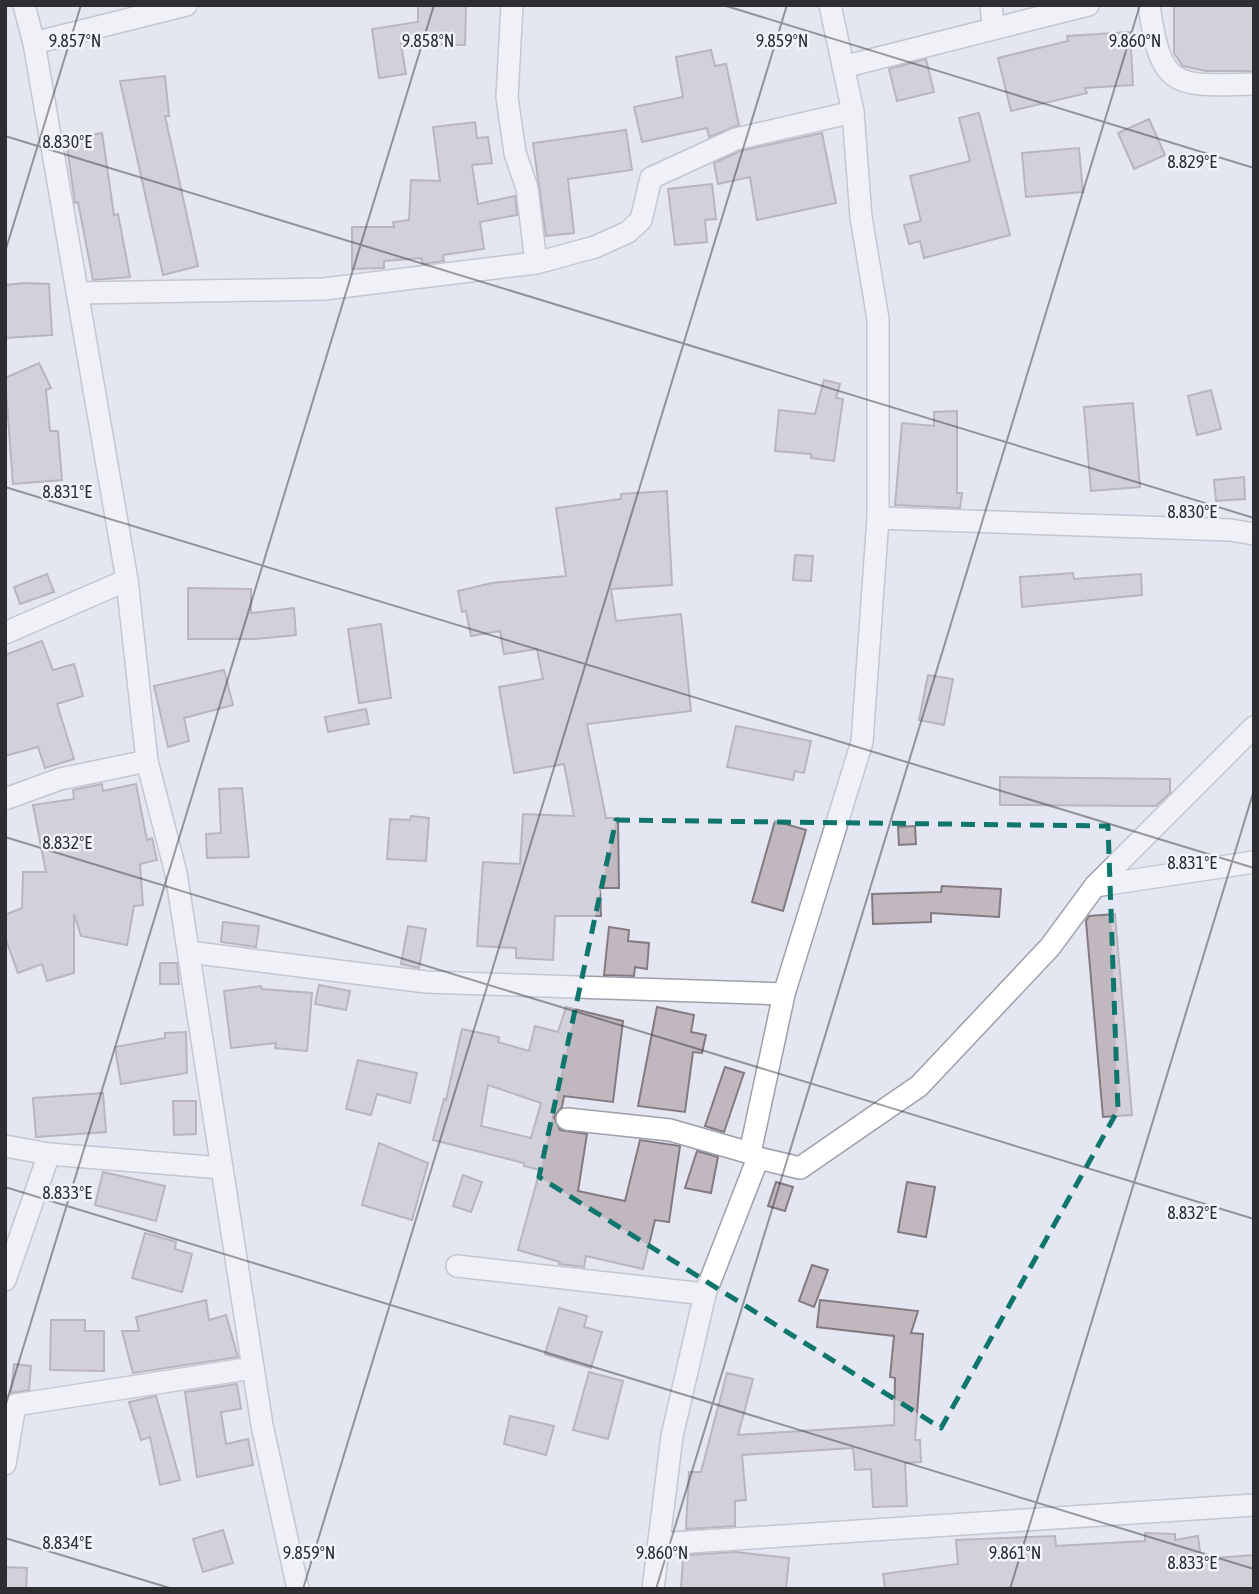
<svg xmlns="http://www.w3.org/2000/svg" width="1259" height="1594" viewBox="0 0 1259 1594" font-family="'Asap Condensed',sans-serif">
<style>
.building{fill:#c1b7bf;stroke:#847b82;stroke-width:2;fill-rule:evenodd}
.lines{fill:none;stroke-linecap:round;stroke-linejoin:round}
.minor-casing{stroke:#9da0aa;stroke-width:24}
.minor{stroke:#fff;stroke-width:21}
.marked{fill:none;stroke:#0f766e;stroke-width:5;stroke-dasharray:14 9;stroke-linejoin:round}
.ticks{fill:none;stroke:#2d2e32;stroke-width:2;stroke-opacity:0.45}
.ticks-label{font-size:18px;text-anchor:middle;fill:#2d2e32;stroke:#f1f3fe;stroke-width:5;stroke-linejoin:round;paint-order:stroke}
</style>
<rect width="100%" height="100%" fill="#e4e6f1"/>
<g class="building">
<path d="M418 5H466L465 45 401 44 406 74 379 78 372 29 418 22Z"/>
<path d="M1174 5H1254V71H1206L1183 66 1174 53Z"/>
<path d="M1130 32 1133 85 1085 88 1087 93 1011 111 998 58 1068 41 1067 36Z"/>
<path d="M711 50 715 66 726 64 739 125 709 137 707 128 642 142 634 107 683 97 676 57Z"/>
<path d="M926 59 934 92 897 101 889 69Z"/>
<path d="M165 76 169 116H165L198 266 163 275 120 81Z"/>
<path d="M979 113 1010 235 924 258 920 241 909 244 904 225 921 221 910 176 970 161 959 118Z"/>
<path d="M1149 119 1165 155 1134 169 1118 133Z"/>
<path d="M475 122 477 138 488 137 492 163 472 165 478 204 515 196 517 215 480 222 484 249 443 255 444 261 423 264 421 258 384 261V268L352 269V227H394L393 222 409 220 411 180 440 181 433 127Z"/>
<path d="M626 130 632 170 568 179 574 233 546 236 533 143Z"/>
<path d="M102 133 114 215 118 214 130 277 93 280 78 202 75 203 66 139Z"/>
<path d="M822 133 836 203 757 220 750 177 718 184 714 163 740 151Z"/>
<path d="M1079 148 1083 192 1026 197 1022 153Z"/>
<path d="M712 184 716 219 705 220 707 242 675 245 668 189Z"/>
<path d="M25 283 49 284 52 335 5 338V285Z"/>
<path d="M39 363 51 388 46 390 50 431H58L62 480 13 484 5 378Z"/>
<path d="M824 380 840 384 836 398 843 399 834 461 811 458V454L775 451 779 410 815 414Z"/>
<path d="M1211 390 1221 429 1197 435 1188 396Z"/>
<path d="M1133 403 1140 487 1091 491 1084 407Z"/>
<path d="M957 411V493H962L960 508 895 505 902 423 934 426V412Z"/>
<path d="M1244 477 1245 499 1216 501 1214 480Z"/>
<path d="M667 491 672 585 611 589 616 621 681 614 691 711 587 724 606 818H618L619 888H600L601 916H555L553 960 516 958V948L477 946 483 862 520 864 523 814 574 816 564 764 514 773 499 687 543 679 537 649 504 654 500 631 471 636 466 611 462 612 458 591 492 583 566 576 556 508 621 499V494Z"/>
<path d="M795 555 813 556 811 581 793 580Z"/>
<path d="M1073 573 1074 579 1141 574 1142 595 1022 607 1020 577Z"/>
<path d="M47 574 54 592 20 604 14 587Z"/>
<path d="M188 588 251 589V613L294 608 296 635 255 639H188Z"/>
<path d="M381 624 391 698 359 703 348 629Z"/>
<path d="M42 641 53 670 74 664 83 696 57 704 74 759 45 768 38 747 5 756V655Z"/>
<path d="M224 670 233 705 184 718 189 741 168 747 154 686Z"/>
<path d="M928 675 953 679 944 725 919 720Z"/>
<path d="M366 709 369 724 328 732 325 717Z"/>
<path d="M736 726 811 741 804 773 795 771 793 780 727 767Z"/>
<path d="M1000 777 1170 779V793L1156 806 1000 805Z"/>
<path d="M102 784 103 791 136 784 147 840 152 838 157 860 140 864 143 905 134 906 127 945 81 936 74 914V973L47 981 42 964 18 973 5 937V915L22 908 23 872H46L33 805 74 799 73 790Z"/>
<path d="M242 788 249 857 207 858 206 834 221 833 219 789Z"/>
<path d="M411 816 429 818 426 861 387 859 390 819 410 820Z"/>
<path d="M775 821 806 830 783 911 752 902Z"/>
<path d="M915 826 916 844 899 845 898 827Z"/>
<path d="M942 886 1001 889 999 917 931 913V922L873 924 872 894 941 892Z"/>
<path d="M1115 914 1132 1115 1103 1117 1086 921 1089 916Z"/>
<path d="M223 922 259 926 256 947 221 942Z"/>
<path d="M408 926 426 929 419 968 401 964Z"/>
<path d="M609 927 629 930 628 941 649 943 647 969 635 967 634 976 604 975Z"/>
<path d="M160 963H177L179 984H160Z"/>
<path d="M319 985 350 991 346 1010 315 1004Z"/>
<path d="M261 986 262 989 312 993 307 1051 275 1048 276 1043 231 1048 224 991Z"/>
<path d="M566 1007 623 1021 613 1102 564 1096 562 1107 554 1117 560 1130 587 1134 578 1191 625 1201 640 1140 680 1146 669 1222 655 1220 643 1269 586 1256 584 1267 559 1264 560 1262 518 1250 540 1170 524 1166V1163L433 1140 444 1099 446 1100 462 1029 499 1037 498 1042 529 1051 535 1026 558 1032ZM488 1085 541 1103 531 1138 481 1126Z"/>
<path d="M657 1007 694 1015 691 1032 706 1035 702 1053 693 1052 685 1112 638 1106Z"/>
<path d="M186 1032 187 1073 121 1084 115 1047 165 1038V1033Z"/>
<path d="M358 1060 417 1073 410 1103 377 1094 371 1115 346 1109Z"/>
<path d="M725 1067 744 1073 724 1132 705 1126Z"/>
<path d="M103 1093 106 1132 36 1137 33 1098Z"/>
<path d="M173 1101H196V1134L174 1135Z"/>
<path d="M379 1143 428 1163 412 1220 362 1205Z"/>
<path d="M697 1151 718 1157 711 1193 685 1188Z"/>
<path d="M103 1172 165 1186 156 1221 95 1205Z"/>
<path d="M463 1175 482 1182 471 1212 453 1206Z"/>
<path d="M776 1182 793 1187 785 1211 768 1206Z"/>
<path d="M907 1182 935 1187 926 1237 898 1232Z"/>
<path d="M145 1233 176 1242 175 1249 192 1254 182 1292 132 1278Z"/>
<path d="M812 1265 828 1270 814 1307 799 1301Z"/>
<path d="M206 1300 209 1320 226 1315 238 1357 133 1373 122 1331H139L136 1317Z"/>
<path d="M820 1300 918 1311 911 1333 923 1334 915 1440H920L921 1462 905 1463 907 1506 873 1507 871 1469 855 1470 853 1448 742 1455 746 1500 735 1501V1526L686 1529 689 1472H701L727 1373 753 1379 738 1435 894 1425 895 1378 890 1377 894 1336 817 1327Z"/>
<path d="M559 1308 587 1316 584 1327 602 1332 591 1368 545 1354Z"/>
<path d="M51 1320H85V1331H104V1371L50 1370Z"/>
<path d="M14 1364 31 1366 29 1390 11 1393Z"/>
<path d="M589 1372 623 1381 608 1439 573 1430Z"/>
<path d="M237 1384 241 1409 221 1412 226 1444 248 1439 253 1465 197 1477 185 1392Z"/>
<path d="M156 1396 180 1480 160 1485 150 1437 141 1440 129 1402Z"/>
<path d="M510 1416 554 1426 546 1455 504 1444Z"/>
<path d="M223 1530 233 1563 203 1572 193 1539Z"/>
<path d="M1145 1533 1175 1534V1540L1198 1536 1201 1559 1254 1555V1589H885L883 1574 958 1564 956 1540 1055 1536 1056 1546 1145 1541Z"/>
<path d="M736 1552 789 1558 786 1589H681L683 1558 687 1555Z"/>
<path d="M5 1567 27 1568 26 1589H5Z"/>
</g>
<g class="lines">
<defs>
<g id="minor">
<path d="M24 5 34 43 127 580 147 761 176 873 262 1425 298 1589"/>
<path d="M512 5 507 97 515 153 527 188 536 263"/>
<path d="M991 5 993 27"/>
<path d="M1149 5C1161 90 1174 86 1254 84"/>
<path d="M34 43 186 5"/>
<path d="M843 67 1088 5"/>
<path d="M78 293 324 289 536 263 595 247 628 232 641 220 651 178 736 139 853 112"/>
<path d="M878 518 1231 530 1254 534"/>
<path d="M5 633 127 580"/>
<path d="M5 799 60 779 147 761"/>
<path d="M1095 886 1254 862"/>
<path d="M189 952 426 982 784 994"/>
<path d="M567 1119 670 1130 750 1153"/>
<path d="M5 1146 49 1154 222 1168"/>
<path d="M758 1158 800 1168 919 1086 1050 947 1095 886 1254 727"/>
<path d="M457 1266 705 1294"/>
<path d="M5 1280 49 1154"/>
<path d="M5 1464 15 1405 253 1368"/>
<path d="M659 1544 1254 1505"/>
<path d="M653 1589 672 1436 705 1294 758 1158 750 1153 784 994 862 742 878 518V319L861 217 853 112 830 5"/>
</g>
</defs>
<use href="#minor" class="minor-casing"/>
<use href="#minor" class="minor"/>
</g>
<path d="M0 0H1259V1594H0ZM616 820 1108 826 1118 1110 941 1428 539 1177Z" fill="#e4e6f1" fill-opacity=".55" fill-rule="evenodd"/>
<path class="marked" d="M616 820 1108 826 1118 1110 941 1428 539 1177Z"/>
<path class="ticks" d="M723 5 1254 168M5 136 1254 518M5 252 81 5M5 487 1254 868M5 837 1254 1219M5 1187 1254 1569M5 1407 434 5M5 1538 173 1589M303 1589 787 5M656 1589 1140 5M1010 1589 1254 790"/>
<g class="ticks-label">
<text x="75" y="47">9.857°N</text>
<text x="428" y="47">9.858°N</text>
<text x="782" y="47">9.859°N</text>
<text x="1135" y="47">9.860°N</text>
<text x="67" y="148">8.830°E</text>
<text x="1192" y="168">8.829°E</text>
<text x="67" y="498">8.831°E</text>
<text x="1192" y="518">8.830°E</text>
<text x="67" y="849">8.832°E</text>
<text x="1192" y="869">8.831°E</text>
<text x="67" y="1199">8.833°E</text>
<text x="1192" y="1219">8.832°E</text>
<text x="67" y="1549">8.834°E</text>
<text x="309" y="1559">9.859°N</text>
<text x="662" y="1559">9.860°N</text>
<text x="1015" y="1559">9.861°N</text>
<text x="1192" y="1569">8.833°E</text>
</g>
<rect width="1259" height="1594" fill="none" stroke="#2d2e32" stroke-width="14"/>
</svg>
